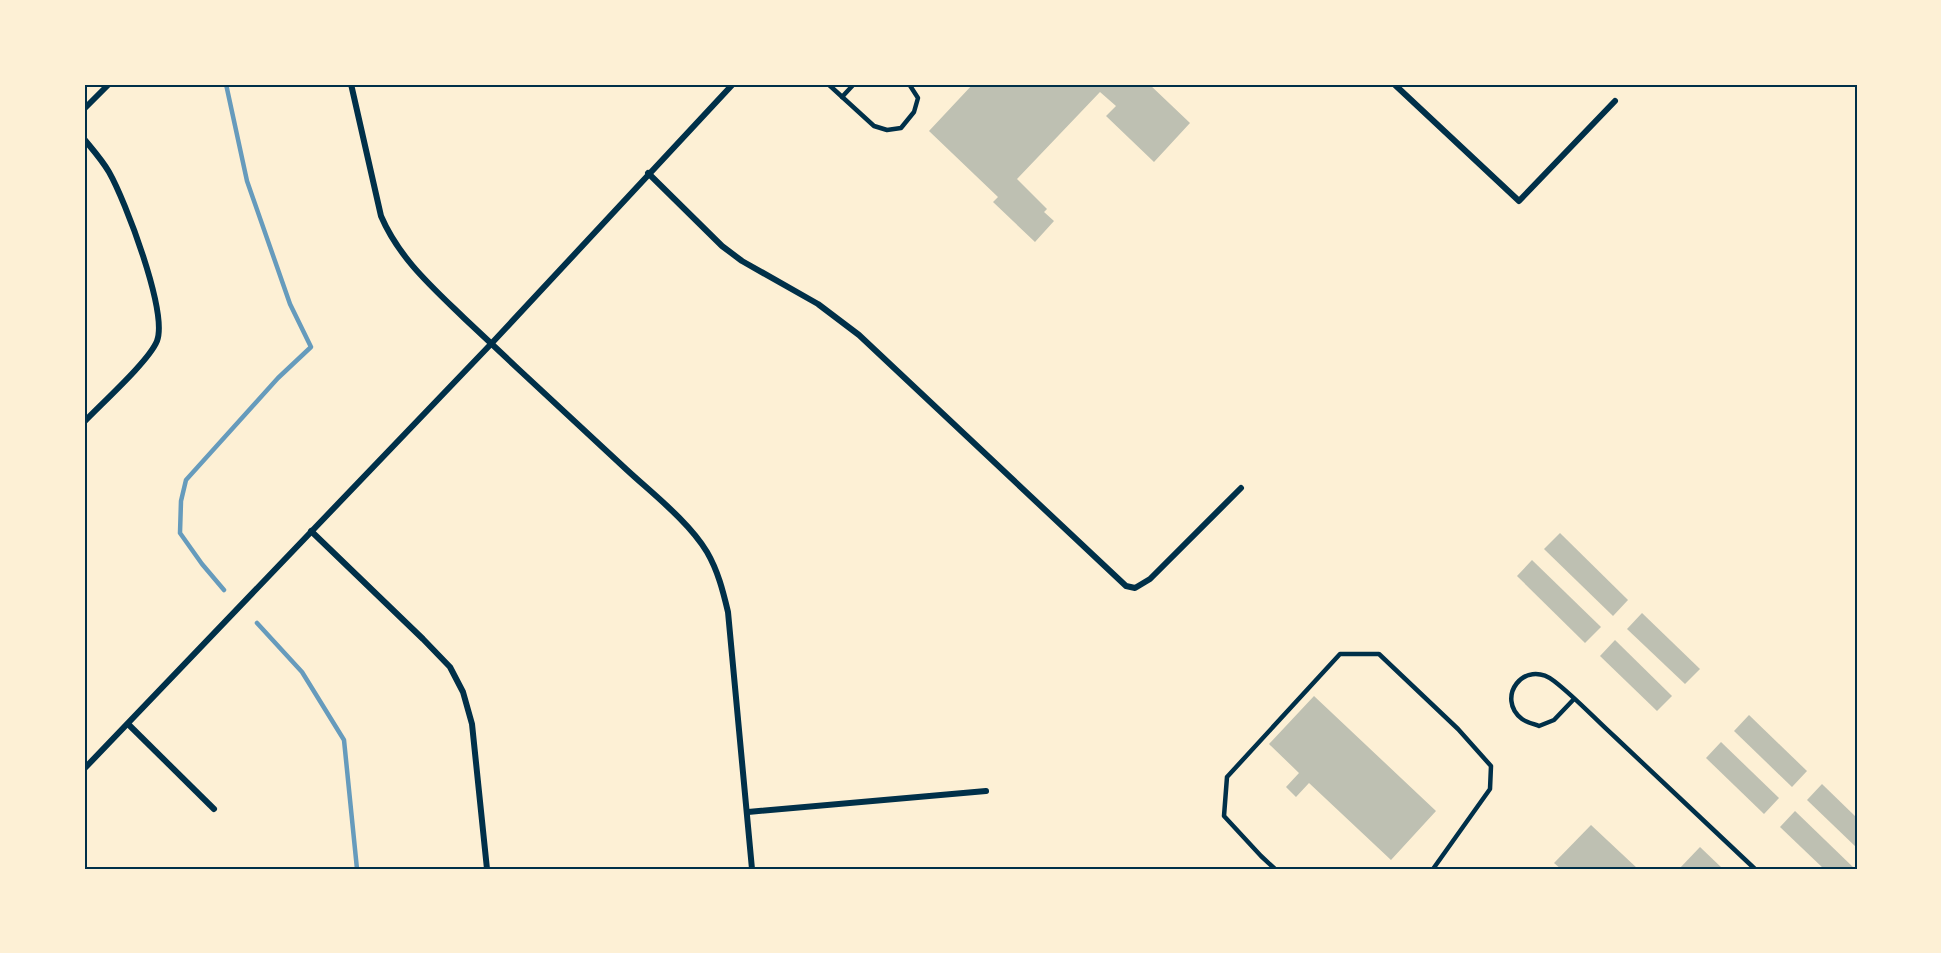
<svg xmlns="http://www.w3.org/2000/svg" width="1941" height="953" viewBox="0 0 1941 953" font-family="'DM Sans',sans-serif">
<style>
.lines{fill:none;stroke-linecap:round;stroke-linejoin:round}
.stream{stroke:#669bbc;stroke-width:4.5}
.building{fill:#bec0b2}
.service{stroke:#003049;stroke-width:4.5}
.minor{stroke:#003049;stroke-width:6}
.neatline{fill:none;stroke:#003049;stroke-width:2}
</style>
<rect width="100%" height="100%" fill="#fdf0d5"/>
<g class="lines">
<g class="stream">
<path d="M224 590 202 564 180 533 181 501 186 480 278 378 311 347 290 304 247 181 226 84"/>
<path d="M257 623 302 672 344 740 357 869"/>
</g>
</g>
<g class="building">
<path d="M973 84H1149L1190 123 1154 162 1106 116 1116 106 1100 92 1017 179 1047 209 1044 212 1054 221 1035 242 993 202 998 197 929 131Z"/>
<path d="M1560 533 1628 600 1613 616 1544 549Z"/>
<path d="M1532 560 1601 627 1585 643 1517 576Z"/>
<path d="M1642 613 1700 669 1685 684 1627 629Z"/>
<path d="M1615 640 1672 696 1657 711 1600 656Z"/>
<path d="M1314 696 1436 811 1391 860 1309 783 1296 797 1286 787 1299 773 1269 744Z"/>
<path d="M1749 715 1807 771 1792 787 1734 731Z"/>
<path d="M1721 742 1779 798 1764 814 1706 758Z"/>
<path d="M1822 784 1857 818V848L1807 800Z"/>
<path d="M1795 811 1855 869H1824L1780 827Z"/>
<path d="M1591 825 1638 869H1561L1554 863Z"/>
<path d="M1700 847 1723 869H1679Z"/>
</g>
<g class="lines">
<g class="service">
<path d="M828 84 874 126 887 130 901 128 914 112 918 98 909 84"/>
<path d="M842 97 854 84"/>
<path d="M1574 699 1554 720 1539 726C1534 724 1526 722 1522 719 1495 698 1524 658 1554 681 1576 698 1595 719 1615 737 1662 781 1708 825 1755 869"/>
<path d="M1275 869 1261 856 1224 816 1227 777 1340 654H1379L1458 729 1491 766 1490 789 1433 869"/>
</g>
<g class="minor">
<path d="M351 84 381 216C399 258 431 286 464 318 518 369 573 420 627 470 653 494 689 522 707 552 718 571 723 591 728 612L752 869"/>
<path d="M1394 84 1519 201 1615 101"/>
<path d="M84 109 109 84"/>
<path d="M84 139C93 150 102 160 109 172 125 200 168 312 157 341 149 361 101 404 84 422"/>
<path d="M648 173 722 246 742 261 818 304 859 335 1126 586 1135 588 1150 579 1241 488"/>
<path d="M311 531 423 639 450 667 463 692 472 724 487 869"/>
<path d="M128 724 214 809"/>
<path d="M84 769 491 344 733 84"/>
<path d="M748 812 986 791"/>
</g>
</g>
<rect width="1941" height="953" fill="none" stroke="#fdf0d5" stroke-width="171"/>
<rect x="86" y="86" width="1770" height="782" class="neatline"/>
</svg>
